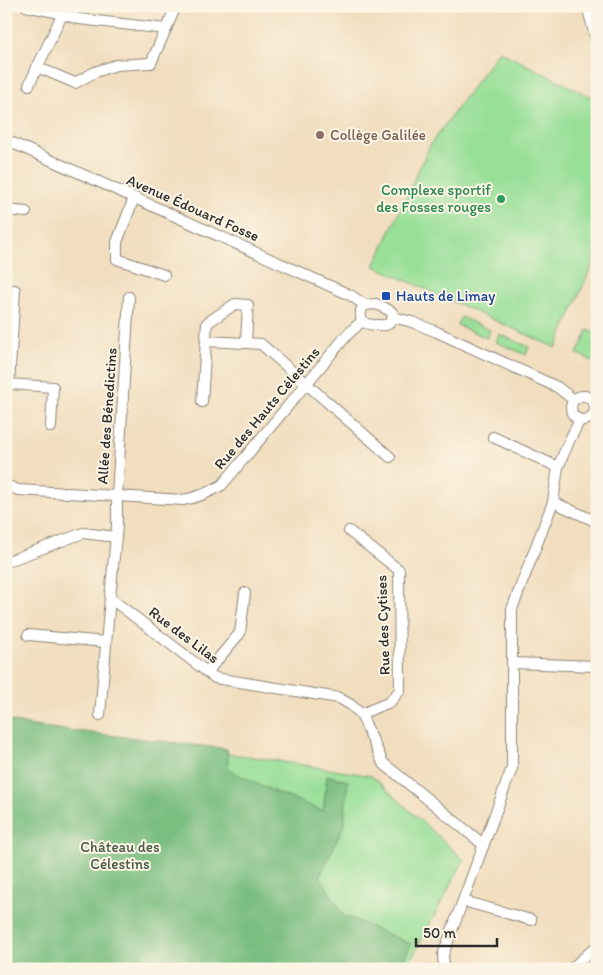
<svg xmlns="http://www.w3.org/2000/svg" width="603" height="975" viewBox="0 0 603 975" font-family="Itim,sans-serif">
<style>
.green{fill:#98df98;stroke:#628562}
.forest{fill:#7abe80;stroke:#527456}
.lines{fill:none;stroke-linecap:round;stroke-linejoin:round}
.street-casing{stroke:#8e8475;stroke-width:12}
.street{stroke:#fff;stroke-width:10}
.education-dot{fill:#8d6e63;stroke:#fcf5e5;stroke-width:2}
.leisure-dot{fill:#2e9e5b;stroke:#fcf5e5;stroke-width:2}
.transit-dot{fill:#1a4fb4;stroke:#fcf5e5;stroke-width:2}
.labels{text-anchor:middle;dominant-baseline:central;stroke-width:4;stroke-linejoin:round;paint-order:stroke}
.education-label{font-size:15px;fill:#785e54;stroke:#fcf5e5;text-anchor:start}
.leisure-label{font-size:15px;fill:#27864d;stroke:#fcf5e5;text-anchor:end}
.street-label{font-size:15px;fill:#2b2b2b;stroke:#fcf5e5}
.transit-label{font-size:15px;fill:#164399;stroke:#fcf5e5;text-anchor:start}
.park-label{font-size:15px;fill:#465846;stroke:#fcf5e5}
</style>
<rect width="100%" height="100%" fill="#fcf5e5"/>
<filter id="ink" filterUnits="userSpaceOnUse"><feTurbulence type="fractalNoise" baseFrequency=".02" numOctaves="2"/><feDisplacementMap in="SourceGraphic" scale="10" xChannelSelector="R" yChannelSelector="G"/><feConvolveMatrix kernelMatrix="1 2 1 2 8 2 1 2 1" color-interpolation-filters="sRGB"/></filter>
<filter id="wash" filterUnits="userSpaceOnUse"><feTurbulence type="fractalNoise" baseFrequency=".0096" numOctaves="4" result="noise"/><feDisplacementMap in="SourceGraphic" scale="20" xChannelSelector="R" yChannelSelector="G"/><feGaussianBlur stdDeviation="1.12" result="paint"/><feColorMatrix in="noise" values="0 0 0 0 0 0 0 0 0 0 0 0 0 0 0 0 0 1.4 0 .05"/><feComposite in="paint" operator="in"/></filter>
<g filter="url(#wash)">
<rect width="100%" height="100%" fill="#f1debf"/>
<g class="green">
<path d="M499 51 593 98 597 109V254L556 348 374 266 430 145Z"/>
<path d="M461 317 490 330 487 338 457 325Z"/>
<path d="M588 330 597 334V363L577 354Z"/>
<path d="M499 334 529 347 526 355 496 342Z"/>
<path d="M34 733 247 756 372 776 464 860 406 969H6Z"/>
</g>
<path class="forest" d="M6 720 33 726 227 749 229 770 273 791 323 811 327 775 348 781 344 825 320 876 343 915 411 944 400 969H6Z"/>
</g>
<g filter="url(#ink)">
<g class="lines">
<defs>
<g id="street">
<path d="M26 6 55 12 79 19 166 29 151 63 116 65 95 72 75 83 37 67"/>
<path d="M587 6 597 43"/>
<path d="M166 29 176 6"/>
<path d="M29 85 62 15"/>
<path d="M6 140 350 295 365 305"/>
<path d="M134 198 117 242V259L164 275"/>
<path d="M6 210 26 212"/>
<path d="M15 290 9 384 53 387 51 427"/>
<path d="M129 297 117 496V526L110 598 215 678 339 698 351 705 361 714 383 763 484 845"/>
<path d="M376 304 385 308 392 312 393 317C391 320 391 322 388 324 385 326 383 325 379 325 367 325 359 324 361 310L365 305Z"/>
<path d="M393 317 412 322 437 332 557 387 574 400"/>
<path d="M206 341 246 343"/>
<circle cx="583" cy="408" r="12"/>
<path d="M202 402 207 323 235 304 248 305 246 343 261 344 390 457"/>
<path d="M493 437 558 467"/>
<path d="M6 485 18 490 183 500C196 498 210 492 222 485L347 335 362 321"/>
<path d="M553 502 597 522"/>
<path d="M349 531 399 570 400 690 390 702 361 714"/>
<path d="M6 562 83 533 116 537"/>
<path d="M28 635 106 642"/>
<path d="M512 663 597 666"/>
<path d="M207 672 240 633 245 593"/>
<path d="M100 715 110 598"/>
<path d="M463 901 531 920"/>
<path d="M444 969 443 955 451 933 512 768V609L553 502 558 467 570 439 580 420"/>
<path d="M571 969 597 946"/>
</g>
</defs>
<use href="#street" class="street-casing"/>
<use href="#street" class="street"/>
</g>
</g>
<circle class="education-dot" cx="320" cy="135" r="5"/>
<circle class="leisure-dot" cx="501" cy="199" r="5"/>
<rect class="transit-dot" x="381" y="291" width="10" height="10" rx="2.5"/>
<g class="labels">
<g class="education-label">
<text x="330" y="135">Collège Galilée</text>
</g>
<g class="leisure-label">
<text x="491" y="190">Complexe sportif<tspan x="491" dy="17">des Fosses rouges</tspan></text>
</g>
<g class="street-label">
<text transform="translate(193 208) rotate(24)">Avenue Édouard Fosse</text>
<text transform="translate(267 408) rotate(-50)">Rue des Hauts Célestins</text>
<text transform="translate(107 416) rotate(-86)">Allée des Bénedictins</text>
<text transform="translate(383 625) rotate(-92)">Rue des Cytises</text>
<text transform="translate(184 635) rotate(37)">Rue des Lilas</text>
</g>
<g class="transit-label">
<text x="396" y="296">Hauts de Limay</text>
</g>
<g class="park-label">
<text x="120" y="847">Château des<tspan x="120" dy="17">Célestins</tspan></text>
</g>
</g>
<rect width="603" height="975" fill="none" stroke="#fcf5e5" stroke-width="25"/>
<path d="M416 938v8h81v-8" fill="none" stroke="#2b2b2b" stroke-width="2.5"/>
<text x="423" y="938" font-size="15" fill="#2b2b2b" stroke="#fcf5e5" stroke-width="4" paint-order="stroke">50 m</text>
</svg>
